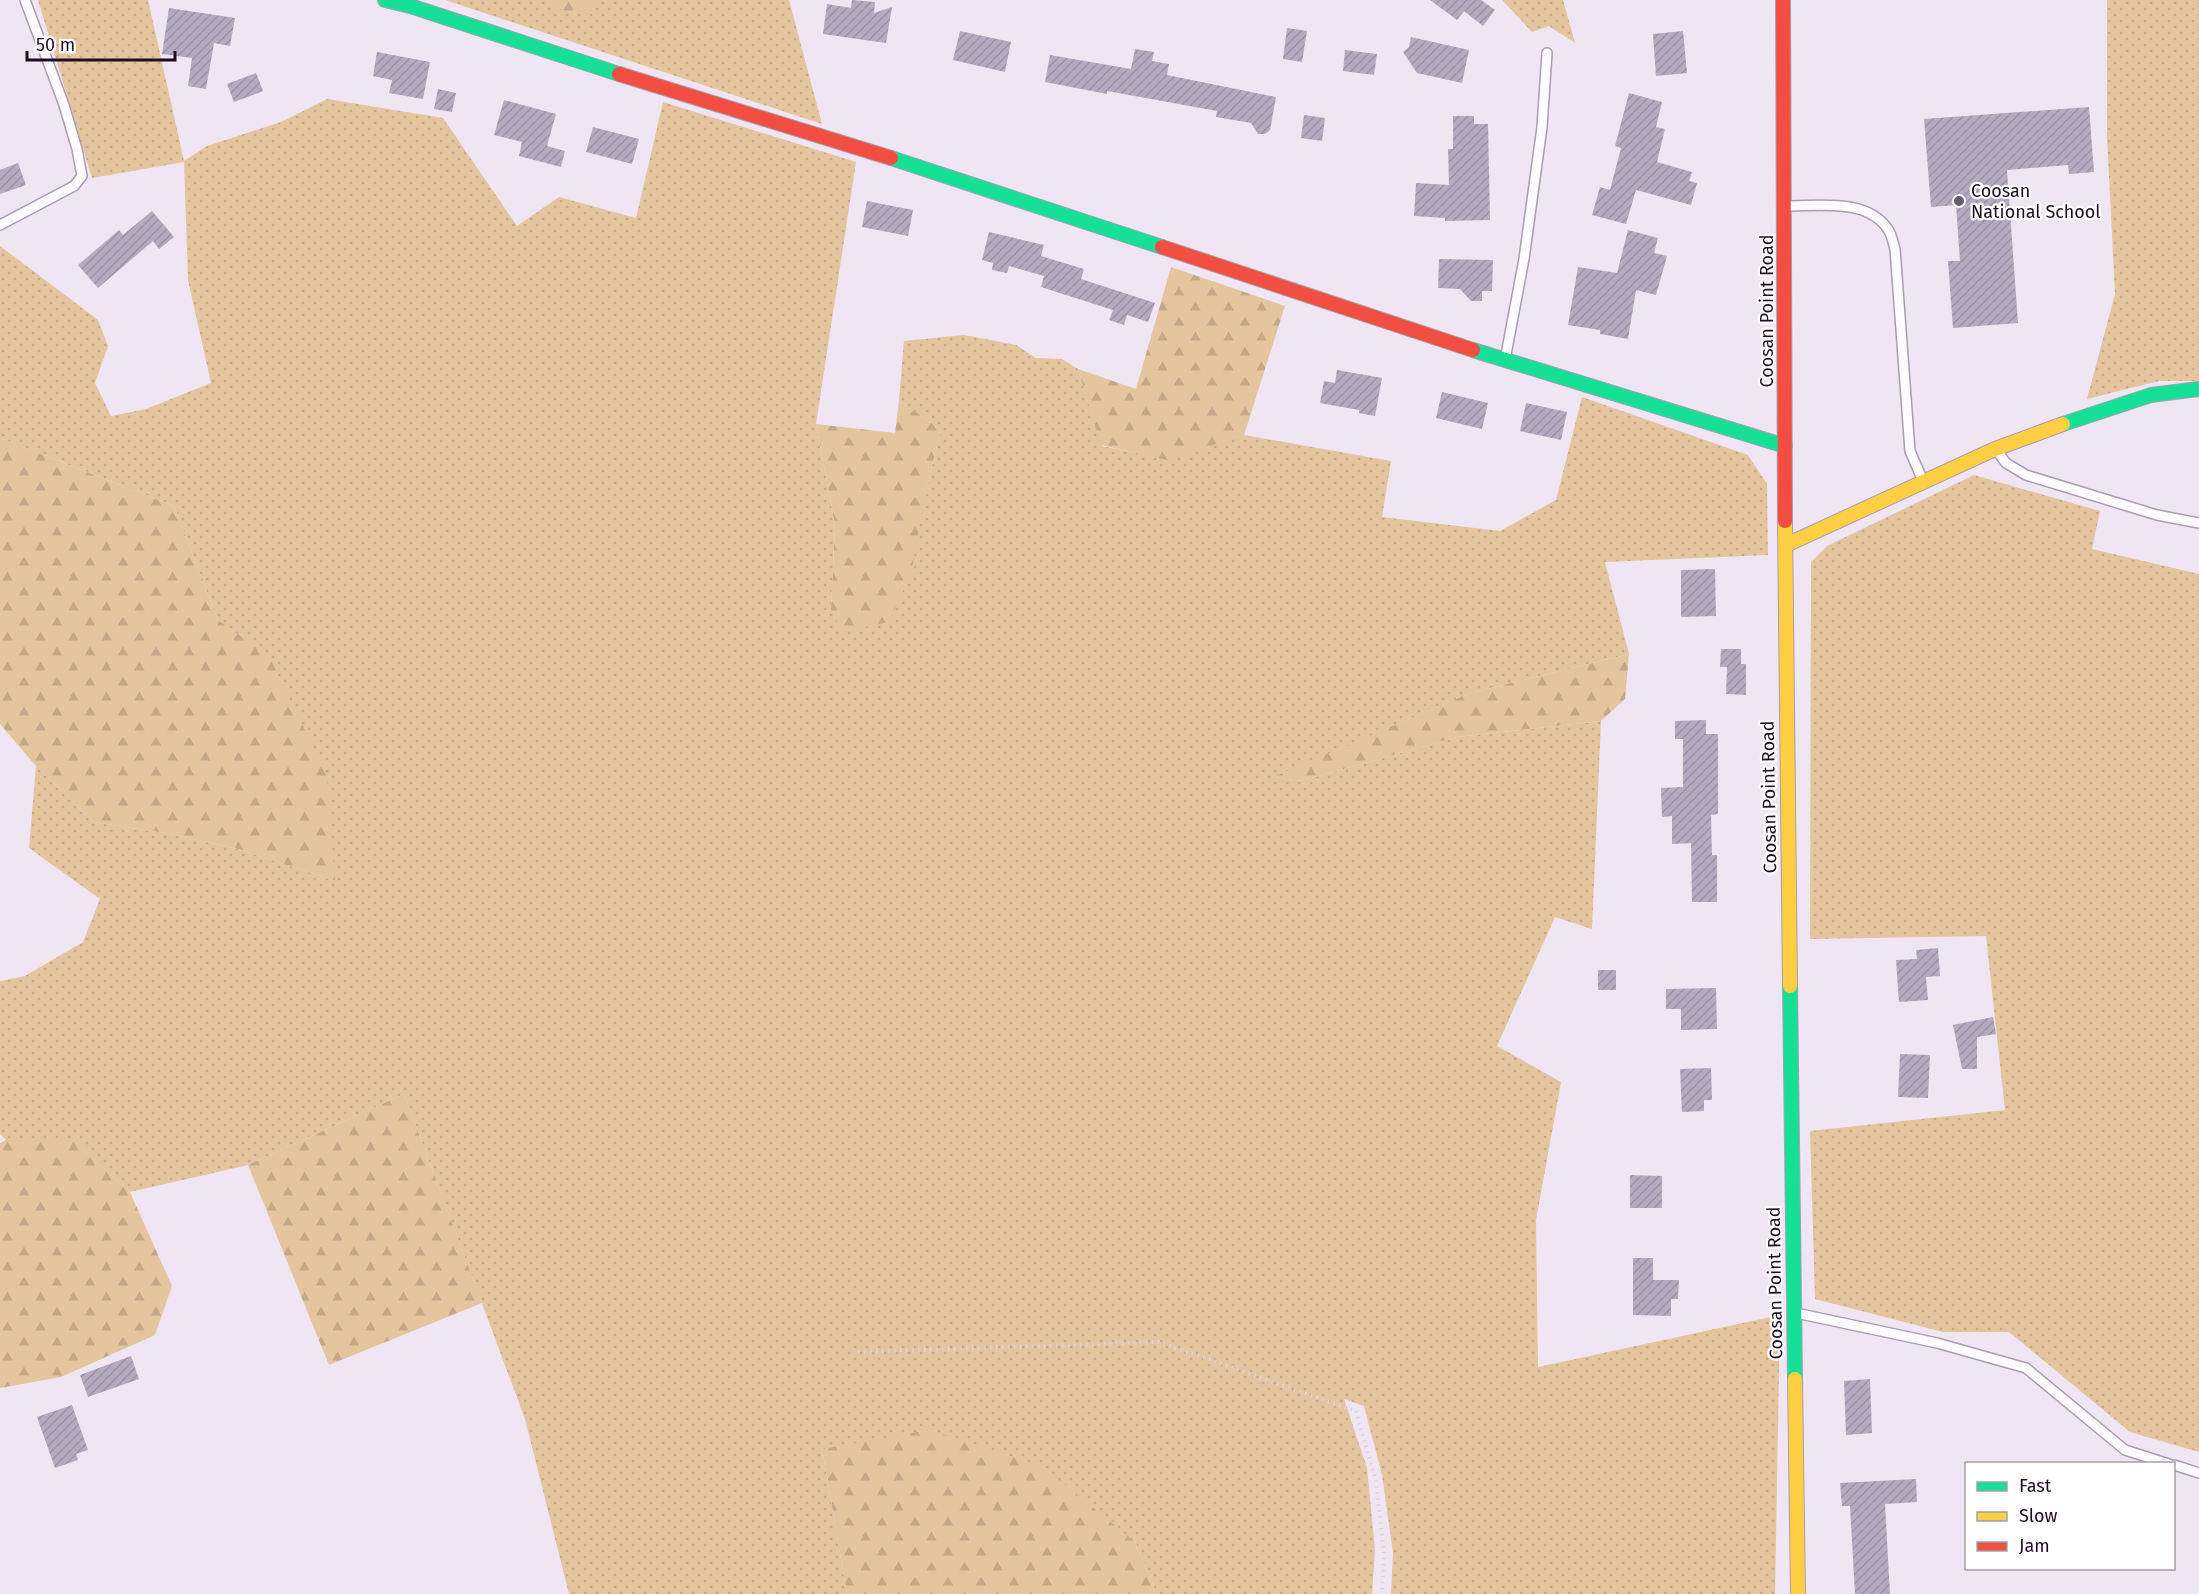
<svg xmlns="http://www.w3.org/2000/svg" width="2199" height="1594" viewBox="0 0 2199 1594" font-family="'Fira Sans',sans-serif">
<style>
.green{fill:url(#green-dots)}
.forest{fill:url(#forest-firs)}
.building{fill:url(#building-hatch)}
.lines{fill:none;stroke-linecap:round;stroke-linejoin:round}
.lane-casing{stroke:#aa9eaf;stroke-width:12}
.fast-casing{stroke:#aa9eaf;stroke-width:16}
.slow-casing{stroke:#aa9eaf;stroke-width:16}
.jam-casing{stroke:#aa9eaf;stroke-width:16}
.path{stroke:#dad6db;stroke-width:4;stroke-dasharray:1.5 4.5;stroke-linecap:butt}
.lane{stroke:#fdfbfd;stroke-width:9}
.fast{stroke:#16e098;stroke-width:14}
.slow{stroke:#ffcf43;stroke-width:14}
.jam{stroke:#f24e42;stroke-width:14}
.poi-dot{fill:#67586c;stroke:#fff;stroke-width:2}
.labels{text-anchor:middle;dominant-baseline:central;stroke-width:4.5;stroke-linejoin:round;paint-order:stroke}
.poi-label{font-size:18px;fill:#1e0c23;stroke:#fff;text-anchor:start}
.street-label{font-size:18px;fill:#1e0c23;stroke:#fff}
</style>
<defs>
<pattern id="green-dots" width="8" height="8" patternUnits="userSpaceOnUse" patternTransform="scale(1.5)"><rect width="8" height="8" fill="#e5c59e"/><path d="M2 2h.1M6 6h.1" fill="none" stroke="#c4a888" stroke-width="1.8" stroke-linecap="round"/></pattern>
<pattern id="forest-firs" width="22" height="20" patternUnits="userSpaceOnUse" patternTransform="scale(1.5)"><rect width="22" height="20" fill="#e5c59e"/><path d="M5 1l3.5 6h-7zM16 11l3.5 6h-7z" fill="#c4a888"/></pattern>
<pattern id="building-hatch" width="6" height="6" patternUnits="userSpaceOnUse" patternTransform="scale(1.5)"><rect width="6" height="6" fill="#b4abc0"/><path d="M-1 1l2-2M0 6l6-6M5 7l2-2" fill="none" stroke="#9a92a5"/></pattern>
</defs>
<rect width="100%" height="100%" fill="#efe5f3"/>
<g class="green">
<path d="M38 0H148L184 161 207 146 281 122 327 99 443 118 517 226 559 197 636 218 663 102 856 162 816 424 835 525 831 609 925 493 941 430 899 400 904 341 964 335 1016 345 1036 358 1062 359 1078 369 1102 446 1167 459 1244 435 1391 461 1382 517 1500 531 1556 500 1582 397 1748 455 1767 484 1768 555 1605 562 1629 654 1470 693 1274 777 1301 781 1457 737 1601 721 1592 929 1555 917 1497 1046 1561 1082 1536 1220 1538 1367 1780 1315 1775 1594H1391L1393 1553 1382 1475 1364 1406 1344 1399 1367 1468 1375 1550 1372 1594H1157L1135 1542 822 1449 847 1594H569L525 1419 404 1094 248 1165 130 1192 73 1140H6L0 1134V981L25 976 83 942 100 899 29 848 36 766 93 822 165 833 239 849 335 881 269 657 218 620 174 506 0 438V246L98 320 108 346 95 383 111 416 146 409 211 383 188 280 184 162 92 178Z"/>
<path d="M445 0H789L822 124Z"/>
<path d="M1502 0H1563L1575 43 1549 26 1532 32Z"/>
<path d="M2107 0H2199V381H2159L2087 399 2115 294 2107 137Z"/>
<path d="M1974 475 2100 511 2092 549 2199 574V1452L2130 1432 2009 1332H1943L1815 1299 1810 1131 2005 1110 1986 936 1810 939 1811 562 1827 546Z"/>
</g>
<g class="forest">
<path d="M541 0H608L573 15Z"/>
<path d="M1171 267 1285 306 1244 435 1167 460 1101 445 1078 369 1136 389Z"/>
<path d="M899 400 941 430 925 493 912 570 889 622 842 632 831 609 835 525 816 424 895 433Z"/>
<path d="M0 438 174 506 218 620 269 656 327 775 335 881 239 849 165 833 93 822 36 766 0 724Z"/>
<path d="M1629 654 1625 699 1601 721 1457 737 1301 781 1273 777 1470 693Z"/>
<path d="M404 1094 482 1303 329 1365 248 1165Z"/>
<path d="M6 1140H73L130 1192 172 1286 155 1335 61 1377 0 1388V1143Z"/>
<path d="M929 1430 1044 1467 1135 1542 1157 1594H847L822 1449Z"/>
</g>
<g class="building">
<path d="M852 0 875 2 874 13 892 7 886 43 823 34 827 4 851 8Z"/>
<path d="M1430 0H1481L1495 10 1483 26 1464 11 1457 20Z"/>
<path d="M169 8 235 18 230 46 214 43 206 89 188 86 192 58 162 54Z"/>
<path d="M1287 28 1307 31 1302 62 1283 59Z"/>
<path d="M960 31 1011 42 1005 72 953 60Z"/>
<path d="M1683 31 1687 73 1656 76 1653 34Z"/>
<path d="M1411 37 1469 50 1462 83 1417 73 1403 52 1409 47Z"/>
<path d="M1135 49 1154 52 1152 61 1169 64 1167 75 1276 97 1270 130 1265 134H1258L1251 123 1216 117 1217 111 1107 91V94L1045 82 1050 55 1131 69Z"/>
<path d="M1345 50 1377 54 1374 75 1343 71Z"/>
<path d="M377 52 430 62 423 99 389 93 392 80 373 76Z"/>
<path d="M256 73 263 91 234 102 227 84Z"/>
<path d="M438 89 456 93 452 112 434 109Z"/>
<path d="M1629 93 1662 102 1656 127 1665 129 1657 162 1692 172 1689 181 1697 183 1691 205 1636 190 1626 224 1592 215 1600 187 1610 190 1621 148 1615 146Z"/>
<path d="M504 100 556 114 547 146 565 151 561 167 519 156 522 142 494 135Z"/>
<path d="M2089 107 2094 172 2069 174 2068 165 2007 170 2018 323 1953 328 1948 261H1960L1956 205 1931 207 1924 119Z"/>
<path d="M1304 115 1325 118 1322 141 1301 138Z"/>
<path d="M1453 116H1474V124H1488L1490 220 1445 221V218L1414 216 1416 183 1449 185 1448 149H1453Z"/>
<path d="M593 127 639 139 632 164 586 152Z"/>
<path d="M18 163 26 185 0 194V170Z"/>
<path d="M867 201 913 210 908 236 862 227Z"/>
<path d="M152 211 174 237 159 249 153 241 98 288 78 265 119 230 123 235Z"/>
<path d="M1628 230 1658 238 1654 253 1667 256 1656 295 1636 290 1628 339 1600 334V330L1568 325 1578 267 1617 273Z"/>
<path d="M989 232 1044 245 1041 256 1084 269 1081 279 1155 303 1148 322 1127 315 1124 325 1109 320 1113 310 1041 287 1044 276 1009 266 1007 273 992 270 993 263 982 260Z"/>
<path d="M1439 259 1493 260 1492 291H1482V301H1471L1460 289 1438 288Z"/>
<path d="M1337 370 1382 378 1375 416 1359 413V410L1320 403 1324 381 1335 383Z"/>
<path d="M1442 392 1488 403 1482 429 1436 418Z"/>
<path d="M1526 403 1567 412 1561 440 1520 431Z"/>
<path d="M1715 569 1716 616 1681 617V570Z"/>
<path d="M1721 649H1741V664H1746V695L1726 694 1727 667H1720Z"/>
<path d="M1706 720V734H1718V814L1711 815 1712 855H1717V902H1692L1691 843 1672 844V816L1662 817 1661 788 1683 787V739H1675V721Z"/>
<path d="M1938 948 1940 976 1926 977 1928 1000 1899 1002 1896 960 1917 959 1916 950Z"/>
<rect x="1598" y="970" width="18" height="20"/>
<path d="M1716 988 1717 1029 1681 1030V1009H1666V989Z"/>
<path d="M1993 1017 1996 1034 1977 1037V1069H1962L1953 1025Z"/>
<path d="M1900 1054 1930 1055 1928 1098 1898 1097Z"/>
<path d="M1711 1068 1712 1100H1704V1111L1682 1112 1680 1069Z"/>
<path d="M1630 1175 1662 1176V1208H1630Z"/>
<path d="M1633 1258H1653V1280H1679L1678 1299H1671V1316L1633 1315Z"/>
<path d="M131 1356 139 1379 88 1397 80 1375Z"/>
<path d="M1870 1379 1872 1433 1846 1435 1844 1381Z"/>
<path d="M72 1405 88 1450 76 1454 78 1460 55 1468 37 1417Z"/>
<path d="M1916 1479 1917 1502 1885 1504 1890 1594H1855L1850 1506H1842L1840 1483Z"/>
</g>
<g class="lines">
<defs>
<g id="lane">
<path d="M1787 206C1820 206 1869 198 1889 231 1892 236 1893 243 1895 249L1910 451 1923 481"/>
<path d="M0 225 74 186 82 176 77 149 64 105 25 0"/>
<path d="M1505 360 1524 259 1542 127 1547 53"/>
<path d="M1997 451 2006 463 2026 475 2157 515 2199 523"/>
<path d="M1796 1313 1937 1343 2026 1368 2125 1450 2169 1464"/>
<path d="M2174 1465 2199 1473"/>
</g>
<g id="fast">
<path d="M385 0 410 6 619 74"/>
<path d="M891 158 1162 247"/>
<path d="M1473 350 1785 446"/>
<path d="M2063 424 2151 395 2199 389"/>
<path d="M1790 986 1795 1379"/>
</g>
<g id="slow">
<path d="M1785 521 1790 986"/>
<path d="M1786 545 1995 449 2063 424"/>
<path d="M1795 1379 1798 1594"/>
</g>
<g id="jam">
<path d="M1783 0 1785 521"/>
<path d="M619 74 891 158"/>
<path d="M1162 247 1473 350"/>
</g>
</defs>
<use href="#lane" class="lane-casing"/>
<use href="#fast" class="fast-casing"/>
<use href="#slow" class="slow-casing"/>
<use href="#jam" class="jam-casing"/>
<path class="path" d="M858 1352 1159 1342 1356 1411 1376 1481 1384 1556 1382 1594"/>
<use href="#lane" class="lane"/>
<use href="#fast" class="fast"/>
<use href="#slow" class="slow"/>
<use href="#jam" class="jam"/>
</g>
<circle class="poi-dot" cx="1959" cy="201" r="6"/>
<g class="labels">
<g class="poi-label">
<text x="1971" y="191">Coosan<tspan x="1971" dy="21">National School</tspan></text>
</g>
<g class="street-label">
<text transform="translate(1767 311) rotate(-90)">Coosan Point Road</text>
<text transform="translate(1769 797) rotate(-91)">Coosan Point Road</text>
<text transform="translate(1775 1283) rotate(-91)">Coosan Point Road</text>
</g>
</g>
<rect x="1965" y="1462" width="210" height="108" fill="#ffffff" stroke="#a59ea7" stroke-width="1.5"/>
<rect x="1977" y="1482" width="30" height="9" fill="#16e098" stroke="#a59ea7" stroke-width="1.5"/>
<text x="2019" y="1492" font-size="18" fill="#1e0c23">Fast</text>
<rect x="1977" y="1512" width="30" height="9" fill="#ffcf43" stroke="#a59ea7" stroke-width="1.5"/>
<text x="2019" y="1522" font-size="18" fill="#1e0c23">Slow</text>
<rect x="1977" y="1542" width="30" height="9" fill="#f24e42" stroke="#a59ea7" stroke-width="1.5"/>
<text x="2019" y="1552" font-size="18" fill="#1e0c23">Jam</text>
<path d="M27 51v9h148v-9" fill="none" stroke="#1e0c23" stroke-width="3"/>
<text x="36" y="51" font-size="18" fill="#1e0c23" stroke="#ffffff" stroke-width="4.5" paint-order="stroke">50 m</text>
</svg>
